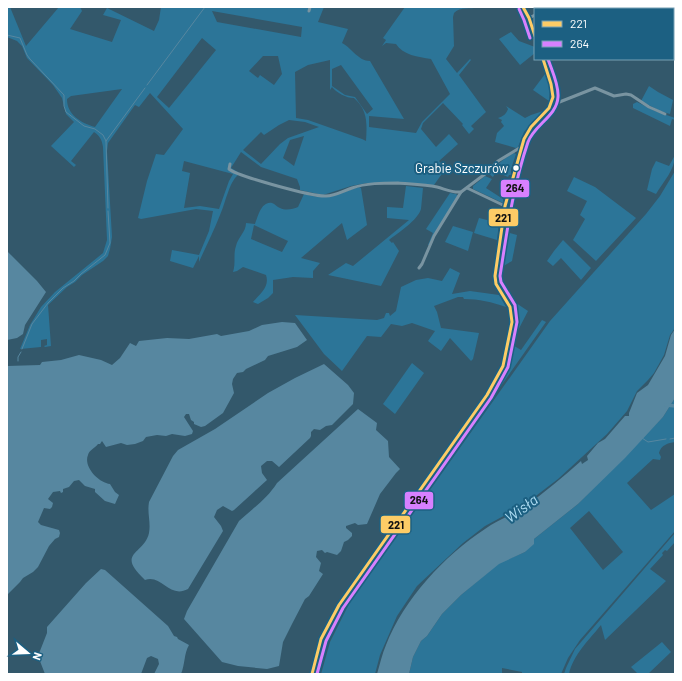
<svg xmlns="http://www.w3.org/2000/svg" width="682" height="681" font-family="Barlow,sans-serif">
	<rect width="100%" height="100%" fill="#33586b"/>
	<g fill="#2c7598" fill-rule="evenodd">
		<path d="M7,7H10L26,46L59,7H80L82,11L70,29L112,42L121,20L103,15L107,8L154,31L159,20L161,7H324L318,22L348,29L342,43C352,48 358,61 370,61L404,119L369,116V127L416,133L422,122L450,94L431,59C418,57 403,55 396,44L386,43L382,46L386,40L383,38L405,7H479C470,10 461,6 454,13L453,17L454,46L446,59L457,73L470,59L471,60L459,75L486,112L471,126L474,129L469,134L462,125L463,124L443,103L423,123L421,129L436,147L449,134L458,144L439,161L446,168L434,185L367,183L351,186L323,195L300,190V187L297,179L261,167L241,152L231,168L238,172V175C229,182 225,205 220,215C214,231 206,246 199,262V256L193,268L170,261L172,250L199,255L209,231L213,211L196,209L141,219L138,218L147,181L156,154L164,155L183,129L150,93L139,107L135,105L108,143L107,151L112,237L110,249L108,256L103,261L82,275L75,282L67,287L48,305L51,346L45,347L44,346L47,345V339L41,340V347L20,349L30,325L41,307L55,292L103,253L107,240L103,147C102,140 100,136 94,132L71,161L76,165L74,167L51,146L74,122L66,114L62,98L53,85L27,58L22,46L17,41L7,37ZM212,11L302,27L301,37L217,22ZM202,38L216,50L169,108L157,97ZM263,56H278L282,74L274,85L260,75L258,78L249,71ZM330,60V90L332,87C337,93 346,98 354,98C368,110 367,124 366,141L362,139L308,120L296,118L295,72L308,65ZM341,65L373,109L367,114L355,97L345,95L332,86V69ZM122,89L95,127C81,123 67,115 67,99L71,96ZM289,120L305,122L319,127L288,138L280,144L261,164L243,150L261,132L264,135L279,125ZM304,136L294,166L283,158L290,140ZM184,161L233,174L229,181L219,209L200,206L184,208L190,173L182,171Z"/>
		<path d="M511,32L519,41L535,47V53L520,65L499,39Z"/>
		<path d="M545,74L550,89L549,101L533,90Z"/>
		<path d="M649,86L658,92L673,100L670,114L660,111L641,101Z"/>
		<path d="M637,102L655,111L675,118V120L672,119L670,126L633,108V104Z"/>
		<path d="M506,106L525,118L531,115L543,111L524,132L518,147L516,148L495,142L497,133L504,126L501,122L502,120L498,118C504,116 506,114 508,109Z"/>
		<path d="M514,153L516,154L511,169V175H509L508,177L496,172L493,177L489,174V173C497,165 504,158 514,153Z"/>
		<path d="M675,155C675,170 663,182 656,194L647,190L652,169L656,161L669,166Z"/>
		<path d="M675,171V328L670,335L664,355L654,373L648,380L637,391L627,411L607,434L558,479L524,505L485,526L463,543L417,586L397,616L380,655L375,674H321L330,642L349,604L550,321L646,214L660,196Z"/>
		<path d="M485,176L492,179L486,188L503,199V203L473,189V186Z"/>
		<path d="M574,177L595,187L636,218L596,261L573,240L585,219L580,215L587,201L567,191Z"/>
		<path d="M406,186L423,188L421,209C418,220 398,233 389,240L392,243L393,242L399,251L381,286L328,275L346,263L353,266L409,220L387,218V207L403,208Z"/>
		<path d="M359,187L361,188L367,225L347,240L342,223L301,258L320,263L313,271V278L293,277L273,280V293L268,298L258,304L253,302C260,294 270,287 266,275L243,267L237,271L233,272C236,263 233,254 236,246C238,237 246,232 246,223L255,224C258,217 261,201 272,203C275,204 277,207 280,208C286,211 293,209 298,207L304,194C330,201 336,194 359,187ZM254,225L288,241L282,252L251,239Z"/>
		<path d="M450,193L456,194L458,196L429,245H428L433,233L426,229Z"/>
		<path d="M479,218L499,223L497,240L474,233Z"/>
		<path d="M453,226L473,232L468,251L445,242Z"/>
		<path d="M503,231L517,235L512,261L498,269Z"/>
		<path d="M563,240L591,268L581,280L561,258L553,266L547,261L554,251Z"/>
		<path d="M450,268L460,273L452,294L470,291L499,295L506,307C492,302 479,299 464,299L463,297H458L434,306L437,312L441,328L479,333L473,359L471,361L450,338L441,351L428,341L435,331L412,323L402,326L391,324L381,337L367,336L342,371L324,354L295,315L377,320L384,318L386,313H389L390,316L396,311L401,287L416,280L428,278L442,281Z"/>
		<path d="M512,302L516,303L528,311L511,344L521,350L542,320L546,322L349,601L328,642L319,674H315L326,633L337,611L353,586L497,384C506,367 521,320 512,302Z"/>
		<path d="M412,363L424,373L395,414L383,404Z"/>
		<path d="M675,398V442C668,443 661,445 659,453L661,457L660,460L653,459L627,483L651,510L675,494V531L580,640L568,658L561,674H522V672L502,668V674H409L413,657L421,641L427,636L442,614L461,595L499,563L525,552L534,539L578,504L663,417ZM589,511L623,552L603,570L570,528Z"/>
		<path d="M675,533V542L667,551L665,550L662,553L663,555L650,569L666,581L605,640L601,625C589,640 573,655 569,674H564L566,668L575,649Z"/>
		<path d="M662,642L671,652L648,674H638L631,667Z"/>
	</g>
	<g fill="#5787a0">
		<path d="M7,251L37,281L46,292L25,325L23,334L17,338L7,340Z"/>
		<path d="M282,322L295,323L307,340L297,347L268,356L265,360L246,369L243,372L237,373L233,379L232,384L234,393L223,413L205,426L201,427L194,424V422L191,420L189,414H186L184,417L193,431L192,434L185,436L172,434L166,436L157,435L146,437L143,441L135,444L127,445L121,443L106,447L102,441L100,444H98C95,448 89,450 88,455C83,467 99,483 110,484L115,492L119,495L115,504L105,501L95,492V489L85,486L79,480L74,481L69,487L63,489V492L61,493L60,491L53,492L48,499L53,503L52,507L50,509L44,508L38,522L41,525L59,530L60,533L59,537L55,539L49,546L38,567L33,572L23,578L20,582L7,595V366L40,365L42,362L61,360L79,355L101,360L112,365L120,358L130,343L136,346L139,341L167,338L189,339L217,334L221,336L249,331L262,325Z"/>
		<path d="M675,329V398L663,417L625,458L578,504L534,539V544L525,552L499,564L461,595L442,614L427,636L421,641L413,657L409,674H377C380,664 382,654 386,645C404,599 444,556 485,529C497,520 512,515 524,507C544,493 563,477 581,461L582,464L588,460L587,456L598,443L605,439L625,416H629V413L637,393L648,385L665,356L671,335Z"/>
		<path d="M324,364L348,385L354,393L353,404L332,425L326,426L320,430L314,429L311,432V436L310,438L279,467L272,461H267L261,466L262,473L267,480L234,510L232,511L223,506L217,510L214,517L221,526L223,531L188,589C169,599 162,574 145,580C115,552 144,555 149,533C151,522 147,513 149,502L173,456L178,450L215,429L268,393L295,378Z"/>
		<path d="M358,409L377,423L376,430L388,441L389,457L400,469L396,473L380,494L367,524L358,525L355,523L346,526V528L352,533V536L348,540L344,542L341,551L337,555L327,552L325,553L322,550L317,551L316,557L321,563L319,571L323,574L309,596L305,599L292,624L283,642L279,666L267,669L238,666L222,662L184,619L187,611L239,521C252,509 267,499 277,483Z"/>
		<path d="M101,569L105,570L168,626L174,636L177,637L178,639L189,645C184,653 185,665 181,674H154L159,664L158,659L151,656L147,658L141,674H45L38,656L47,633V627L86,583Z"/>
	</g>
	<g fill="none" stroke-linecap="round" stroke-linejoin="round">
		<g stroke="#5787a0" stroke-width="1">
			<path d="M7,35L20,38L27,55L30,59L64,95V106L66,112L84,126L95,129L103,135L106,141L108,208"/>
			<path d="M147,85L205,7"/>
			<path d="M106,141L145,88"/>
			<path d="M22,349L32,324L48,303L63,288L74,281L81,274L105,255L110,243L108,211"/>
			<path d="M18,361V357L21,352"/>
			<path d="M642,438L648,442L666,439"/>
			<path d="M670,439L675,438"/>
		</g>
		<path stroke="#5787a0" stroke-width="3.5" d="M666,405L675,406"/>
		<g stroke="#7994a1" stroke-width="3">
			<path d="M671,7L675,9"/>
			<path d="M309,11L310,7"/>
			<path d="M529,18L535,15"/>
			<path d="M552,103H557L595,88L614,96L626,94L631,95L649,107L665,114"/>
			<path d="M230,164L229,169C237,176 313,197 326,196C335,196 343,191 352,188C366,183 383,183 398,183C410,184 425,184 437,187C445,189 452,193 461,192L485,174L498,161L521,147"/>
			<path d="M467,188L505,206"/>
			<path d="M419,268L422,264L434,236L461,192"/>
		</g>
		<g stroke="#7994a1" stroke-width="3.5">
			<path d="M523,7L529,18L535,36"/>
			<path d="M312,674L321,639L339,605L487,395L495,382L503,366L512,322L510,307L496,284L495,276L505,206L524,139L531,127L549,108L553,97L551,84L543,59"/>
		</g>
		<g stroke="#1c6082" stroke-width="6">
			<g id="bus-1">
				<path d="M523,7L529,18L535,36"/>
				<path d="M312,674L321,639L339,605L487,395L503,366L512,322L510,307L496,284L495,276L505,206L524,139L531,127L549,108L553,97L551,84L543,59"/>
			</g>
		</g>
		<g stroke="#1c6082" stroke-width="6">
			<g id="bus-2">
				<path d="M519,9L524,20L530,38"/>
				<path d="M317,674L326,641L343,608L491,398L508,367L517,322L515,305L501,282L500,276C507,231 513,186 528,142C534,125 557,116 558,97C559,85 552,71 548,59"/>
			</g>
		</g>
		<use href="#bus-1" stroke="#fdcc66" stroke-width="3"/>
		<use href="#bus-2" stroke="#d880ff" stroke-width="3"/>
	</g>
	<circle fill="#fff" stroke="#1c6082" stroke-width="1.5" cx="516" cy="168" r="3.5"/>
	<g text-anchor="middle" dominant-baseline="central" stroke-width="4" stroke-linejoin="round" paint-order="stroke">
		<g font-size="13" fill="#fff" stroke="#1c6082" text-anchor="end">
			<text x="508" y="168">Grabie Szczurów</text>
		</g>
		<g font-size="15" font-style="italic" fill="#addcf2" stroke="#1c6082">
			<text transform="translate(521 508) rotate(-36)">Wisła</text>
		</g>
	</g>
	<g stroke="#1c6082" stroke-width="1.5">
		<rect x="500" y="179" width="30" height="19" rx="4" fill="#d880ff"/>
		<rect x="488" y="208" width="31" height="19" rx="4" fill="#fdcc66"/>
		<rect x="404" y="491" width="30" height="19" rx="4" fill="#d880ff"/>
		<rect x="380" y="515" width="31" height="19" rx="4" fill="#fdcc66"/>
	</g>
	<g font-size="11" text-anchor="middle" font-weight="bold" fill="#111">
		<text x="515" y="192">264</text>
		<text x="503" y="222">221</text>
		<text x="419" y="504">264</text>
		<text x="396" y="529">221</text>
	</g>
	<rect width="682" height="681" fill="none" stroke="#ffffff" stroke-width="16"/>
	<rect x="534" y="8" width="140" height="52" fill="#1c6082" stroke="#77a0b4"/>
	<rect x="542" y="21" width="20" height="6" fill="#fdcc66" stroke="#77a0b4"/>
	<text x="570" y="28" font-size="12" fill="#ffffff">221</text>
	<rect x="542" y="41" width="20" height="6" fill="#d880ff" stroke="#77a0b4"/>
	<text x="570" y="48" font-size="12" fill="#ffffff">264</text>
	<g transform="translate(28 653) rotate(109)" stroke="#1c6082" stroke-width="3" paint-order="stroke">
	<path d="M0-3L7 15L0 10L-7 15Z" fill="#ffffff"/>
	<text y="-6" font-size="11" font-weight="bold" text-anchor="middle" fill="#ffffff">N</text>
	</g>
</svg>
